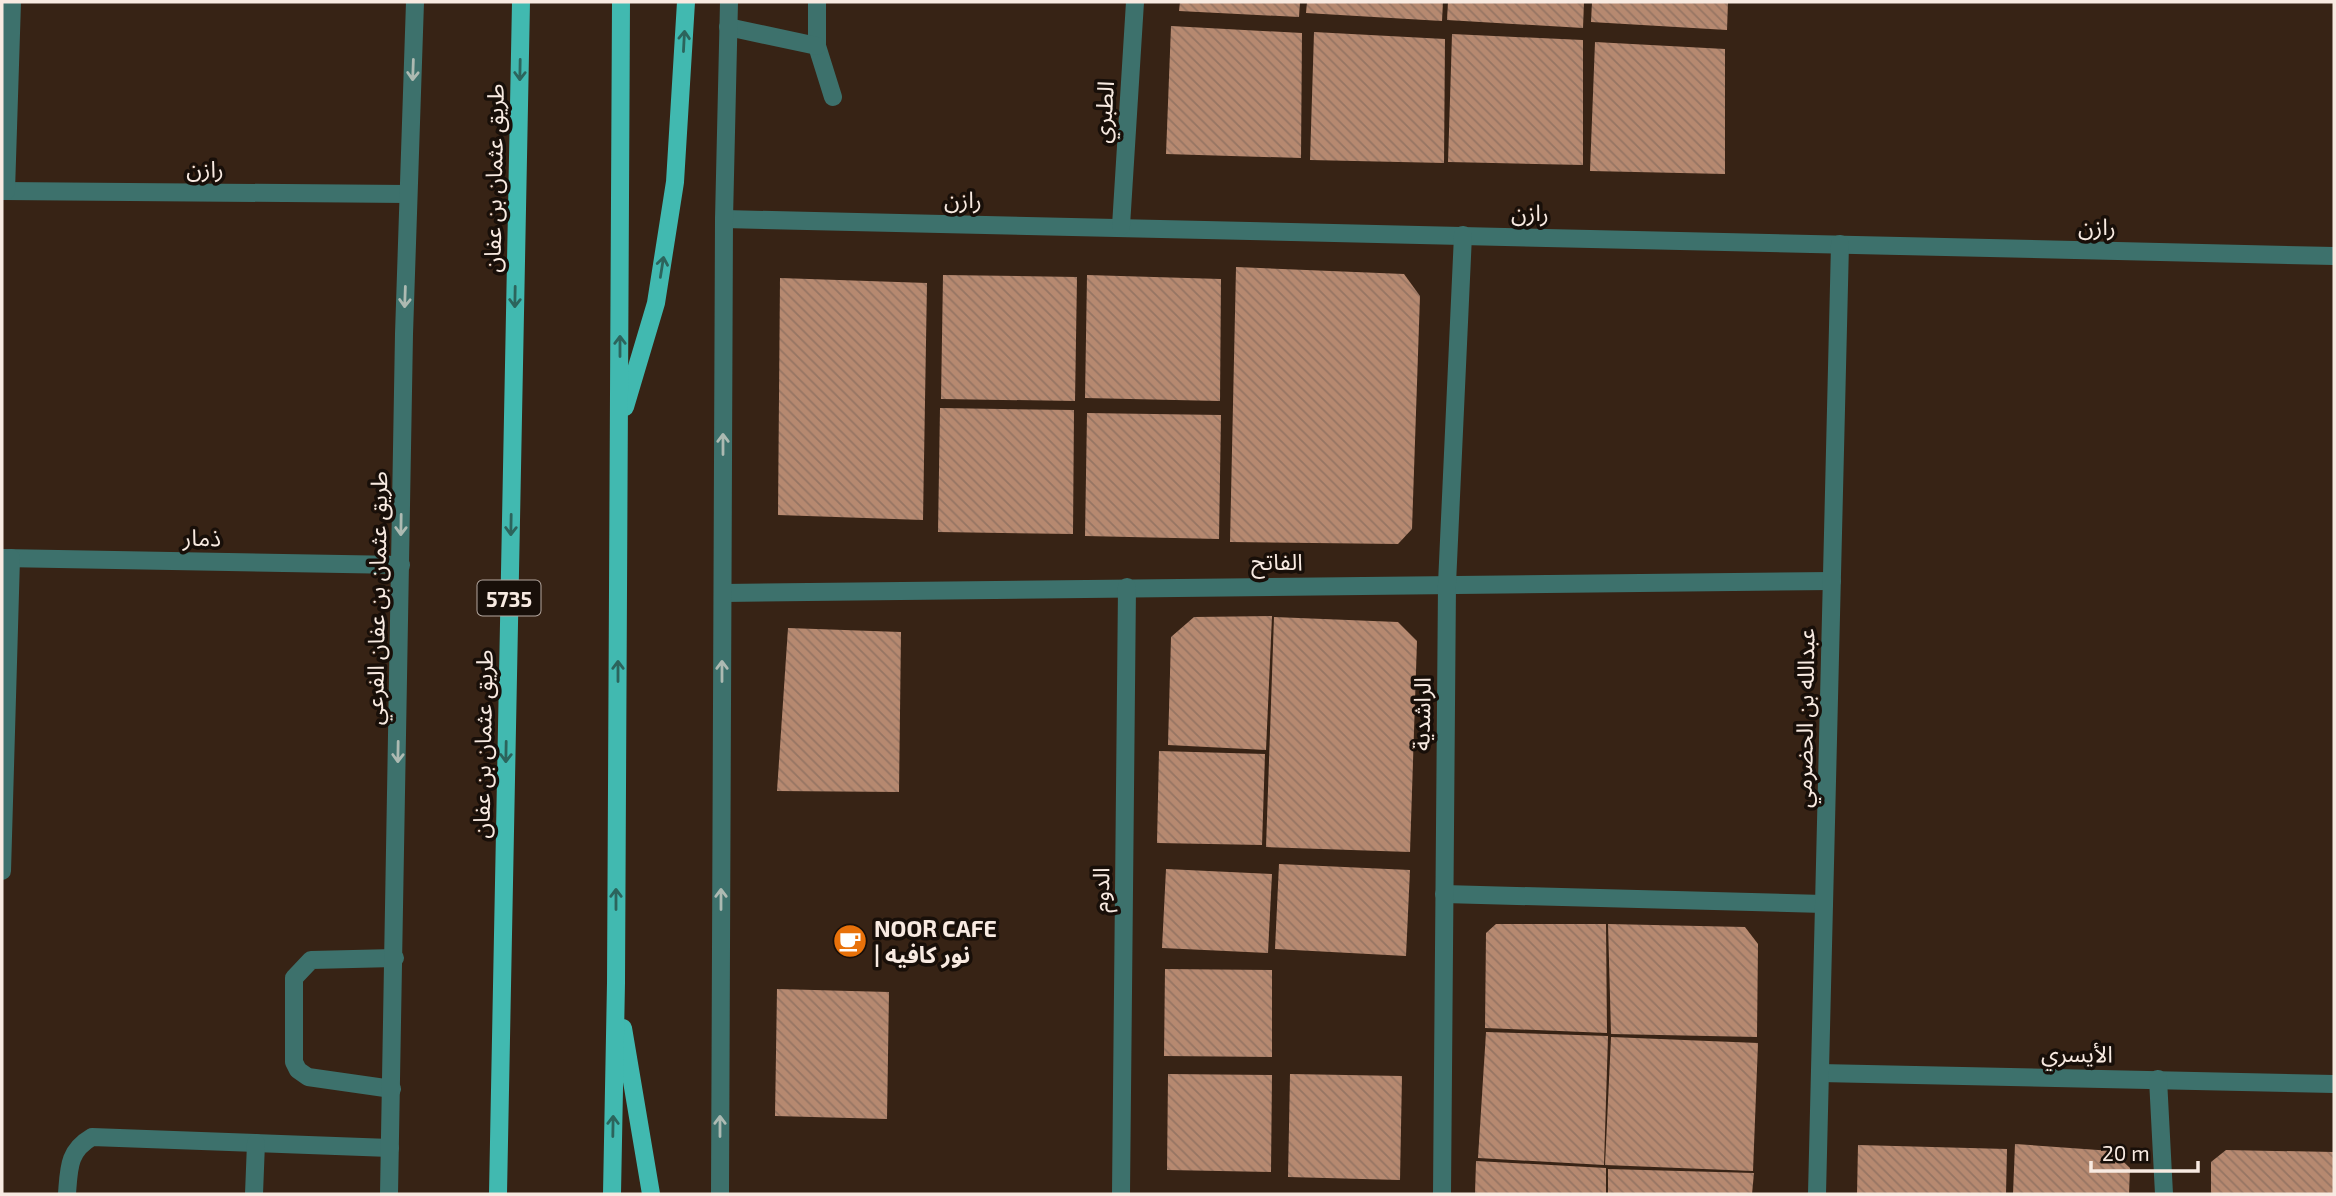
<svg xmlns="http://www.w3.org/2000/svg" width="2336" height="1196" font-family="'Exo 2','Noto Sans Arabic',sans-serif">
	<defs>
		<pattern id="building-back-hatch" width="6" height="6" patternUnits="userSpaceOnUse" patternTransform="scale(1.75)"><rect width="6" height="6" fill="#b68970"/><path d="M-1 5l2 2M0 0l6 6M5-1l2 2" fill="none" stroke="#967563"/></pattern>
	</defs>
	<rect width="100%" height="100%" fill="#372315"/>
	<g fill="url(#building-back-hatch)">
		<path d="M1180,2H1300L1299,17L1179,11Z"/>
		<path d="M1307,2H1443L1442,21L1306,13Z"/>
		<path d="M1448,2H1584L1583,28L1447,20Z"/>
		<path d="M1592,2H1728L1727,30L1591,22Z"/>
		<path d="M1171,26L1302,33L1301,158L1166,154Z"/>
		<path d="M1314,32L1445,39L1444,163L1310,160Z"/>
		<path d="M1452,34L1583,40V165L1448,162Z"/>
		<path d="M1595,42L1725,49V174L1590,171Z"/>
		<path d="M1236,267L1404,274L1420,296L1412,529L1398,544L1230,542Z"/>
		<path d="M943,275L1077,277L1075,401L941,399Z"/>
		<path d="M1087,275L1221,279L1220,401L1085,398Z"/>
		<path d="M780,278L927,283L923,520L778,515Z"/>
		<path d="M940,408L1074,410L1073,534L938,532Z"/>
		<path d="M1087,413L1221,415L1219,539L1085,536Z"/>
		<path d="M1272,616L1266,750L1168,745L1171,637L1194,617Z"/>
		<path d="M1274,617L1398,622L1417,641L1410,852L1266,847Z"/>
		<path d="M788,628L901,632L899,792L777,791Z"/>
		<path d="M1159,751L1265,754L1262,845L1157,843Z"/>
		<path d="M1279,864L1410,870L1406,956L1275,949Z"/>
		<path d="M1166,869L1272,874L1268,953L1162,948Z"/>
		<path d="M1496,924H1606L1607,1033L1485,1028L1486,933Z"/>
		<path d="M1608,924L1745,927L1758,944L1757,1037L1611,1034Z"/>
		<path d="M1165,969L1272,970V1057L1164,1056Z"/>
		<path d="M777,989L889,992L887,1119L775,1116Z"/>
		<path d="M1486,1032L1608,1036L1604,1165L1478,1158Z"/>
		<path d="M1611,1037L1758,1043L1753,1171L1605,1165Z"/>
		<path d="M1168,1074L1272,1075L1271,1172L1167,1170Z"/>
		<path d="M1290,1074L1402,1076L1400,1180L1288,1177Z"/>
		<path d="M2015,1144L2112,1151L2130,1168L2129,1194H2013Z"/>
		<path d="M1858,1145L2007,1149L2006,1194H1857Z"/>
		<path d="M2226,1150L2334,1152V1194H2211V1162Z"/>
		<path d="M1476,1161L1606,1168V1194H1475Z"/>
		<path d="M1608,1169L1754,1173L1752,1194H1608Z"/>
	</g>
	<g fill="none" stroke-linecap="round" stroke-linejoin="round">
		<g stroke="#3d716c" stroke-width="18">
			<path d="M817,2V46L833,97"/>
			<path d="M728,27L817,46"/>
			<path d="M2,191L408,194"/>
			<path d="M6,191L12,2"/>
			<path d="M724,219L2334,256"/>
			<path d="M1121,226L1135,2"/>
			<path d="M2,558L401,565"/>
			<path d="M723,593L1832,581"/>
			<path d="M2,871L11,558"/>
			<path d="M1444,894L1824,904"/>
			<path d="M1820,1073L2334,1084"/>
			<path d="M2158,1079L2164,1194"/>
			<path d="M392,1089L308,1077L298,1070L294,1062V978L311,960L395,958"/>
			<path d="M67,1194C69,1168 68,1151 92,1137L390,1148"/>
			<path d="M254,1194L256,1143"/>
			<path d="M389,1194L404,334L415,2"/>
			<path d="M720,1194L724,219L729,2"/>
			<path d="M1121,1194L1127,587"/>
			<path d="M1442,1194L1447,584L1463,235"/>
			<path d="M1817,1194L1840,244"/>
		</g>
		<g stroke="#41b9b0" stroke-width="18">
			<path d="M625,407L656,303L675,182L686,2"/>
			<path d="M623,1028L651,1194"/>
			<path d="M498,1194L521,2"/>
			<path d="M612,1194L616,983L621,2"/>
		</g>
	</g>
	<defs><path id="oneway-shaft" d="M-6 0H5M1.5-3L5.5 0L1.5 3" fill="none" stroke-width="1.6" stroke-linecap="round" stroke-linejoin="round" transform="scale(1.75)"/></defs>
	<g stroke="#2c645c">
		<use href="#oneway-shaft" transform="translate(684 41) rotate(-87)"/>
		<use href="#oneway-shaft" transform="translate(520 70) rotate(91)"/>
		<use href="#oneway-shaft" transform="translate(662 267) rotate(-81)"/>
		<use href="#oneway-shaft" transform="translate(515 297) rotate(91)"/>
		<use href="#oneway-shaft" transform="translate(620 346) rotate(-90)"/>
		<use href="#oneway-shaft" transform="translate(511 525) rotate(91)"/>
		<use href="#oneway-shaft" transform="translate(618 671) rotate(-90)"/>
		<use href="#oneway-shaft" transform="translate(506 752) rotate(91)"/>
		<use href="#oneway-shaft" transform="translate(616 899) rotate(-90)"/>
		<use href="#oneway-shaft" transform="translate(613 1126) rotate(-89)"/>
	</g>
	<g stroke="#adbab2">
		<use href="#oneway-shaft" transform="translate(413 70) rotate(92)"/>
		<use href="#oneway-shaft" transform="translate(405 297) rotate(92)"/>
		<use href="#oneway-shaft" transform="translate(723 444) rotate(-90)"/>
		<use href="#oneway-shaft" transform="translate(401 525) rotate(91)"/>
		<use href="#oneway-shaft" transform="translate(722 671) rotate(-90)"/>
		<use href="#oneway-shaft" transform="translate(398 752) rotate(91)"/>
		<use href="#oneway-shaft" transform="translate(721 899) rotate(-90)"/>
		<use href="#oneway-shaft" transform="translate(720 1126) rotate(-90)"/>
	</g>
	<defs>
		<g id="cafe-disc" transform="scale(1.75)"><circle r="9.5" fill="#e8710a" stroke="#180f09"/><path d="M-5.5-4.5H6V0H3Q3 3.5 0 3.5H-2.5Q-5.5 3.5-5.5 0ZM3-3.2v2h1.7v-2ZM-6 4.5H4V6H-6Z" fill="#fff"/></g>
	</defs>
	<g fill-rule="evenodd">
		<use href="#cafe-disc" x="850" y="941"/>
	</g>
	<g text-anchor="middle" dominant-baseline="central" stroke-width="7" stroke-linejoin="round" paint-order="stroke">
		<rect fill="#180f09" stroke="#b5a8a0" stroke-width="2" x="477.5" y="580.5" width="63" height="35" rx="5"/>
		<g font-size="21" font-weight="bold" fill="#f8eae1">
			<text x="509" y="598">5735</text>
		</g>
		<g font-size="23" fill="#f8eae1" stroke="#180f09">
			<text transform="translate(1103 112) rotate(-86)">الطبري</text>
			<text x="205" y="168">رازن</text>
			<text transform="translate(493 178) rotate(-89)">طريق عثمان بن عفان</text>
			<text transform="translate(963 199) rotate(1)">رازن</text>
			<text transform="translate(1530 212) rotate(1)">رازن</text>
			<text transform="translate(2097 226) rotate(1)">رازن</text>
			<text transform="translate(202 537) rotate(1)">ذمار</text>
			<text x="1277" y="561">الفاتح</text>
			<text transform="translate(376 598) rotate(-89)">طريق عثمان بن عفان الفرعي</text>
			<text transform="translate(1421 714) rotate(-89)">الراشدية</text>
			<text transform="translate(1804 718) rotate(-89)">عبدالله بن الحضرمي</text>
			<text transform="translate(482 744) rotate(-89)">طريق عثمان بن عفان</text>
			<text transform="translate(1100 890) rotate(-89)">الدوم</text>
			<text transform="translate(2077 1053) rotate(1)">الأيسري</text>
		</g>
		<g font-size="23" font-weight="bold" fill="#f8eae1" stroke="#180f09" text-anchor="start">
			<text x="874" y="928">NOOR CAFE<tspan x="874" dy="26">| نور كافيه</tspan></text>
		</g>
	</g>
	<rect width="2336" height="1196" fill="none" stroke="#f8eae1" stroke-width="7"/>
	<path d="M2091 1161v10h107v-10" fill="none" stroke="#f8eae1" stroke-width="3.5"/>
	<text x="2102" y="1161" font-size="21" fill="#f8eae1" stroke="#180f09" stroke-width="5" paint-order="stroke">20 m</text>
</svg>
